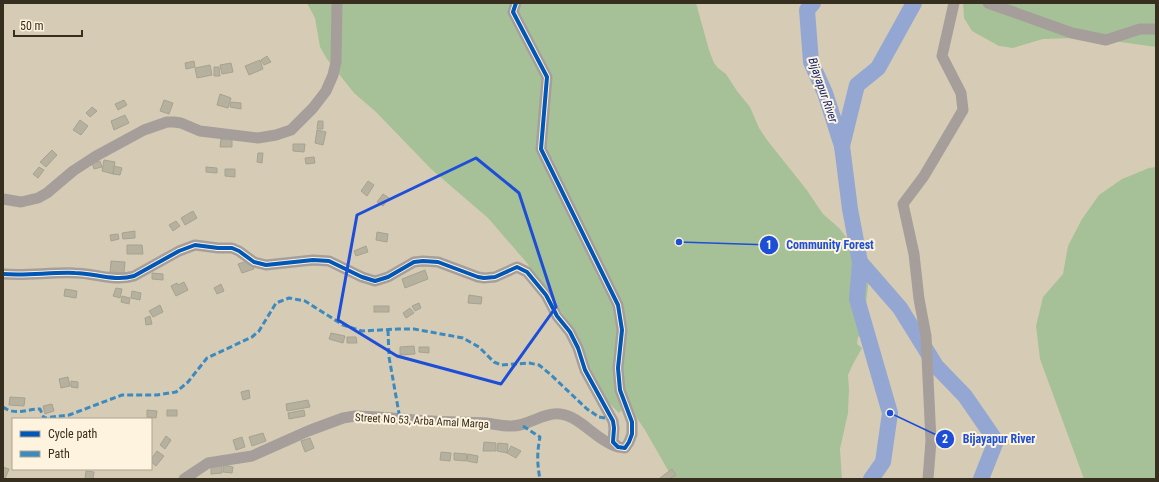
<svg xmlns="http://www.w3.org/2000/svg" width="1159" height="482" font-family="'Roboto Condensed',sans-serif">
	<rect width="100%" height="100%" fill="#d6ccb5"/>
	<g fill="#a6c198">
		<path d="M306,3H696L709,50L714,63L718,68L726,74L737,91L750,107L759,128L767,140L806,189L823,214L839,228L862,257L869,277L866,304L870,328L865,334L858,337L857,344L862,348L853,364L848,375L849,389L848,413L840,449L842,479H673L645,430L627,404L619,413L608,402L583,354L579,337L527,263L488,218L431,169L376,112L354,93L327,59L320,47L315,18L308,5Z"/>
		<path d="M963,3H1156V47L1106,40L1075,38L1043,39L1013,48L999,46L972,31L964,18Z"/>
		<path d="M1156,167V479H1084L1040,359L1036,326L1043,297L1063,274L1068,246L1082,219L1099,195L1122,179L1149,168Z"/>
	</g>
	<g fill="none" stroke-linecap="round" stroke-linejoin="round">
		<g stroke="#94a7d3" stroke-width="16">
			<path d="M813,3L807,10L811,62L825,93L842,146L850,209L860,262L857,299L890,413L883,462L871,479"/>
			<path d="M842,146L857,85L878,68L914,3"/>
			<path d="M860,262L900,308L936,366L965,396L996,441L981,479"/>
		</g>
	</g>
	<g fill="#b6b19e" stroke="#a7a28f">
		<path d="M267,56L271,62L264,65L261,60Z"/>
		<path d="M260,60L263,69L249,75L245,66Z"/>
		<path d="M194,61L195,67L186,69L185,63Z"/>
		<path d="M231,63L233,72L222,74L220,65Z"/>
		<path d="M210,65L212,75L197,78L195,68Z"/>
		<path d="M214,67H219L220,76H214Z"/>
		<path d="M220,94L231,98L228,108L217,105Z"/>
		<path d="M124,100L127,105L118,110L115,104Z"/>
		<path d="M164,100L173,103L169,114L160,111Z"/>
		<path d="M231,102L241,103V109L230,107Z"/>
		<path d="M92,107L97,111L90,117L86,113Z"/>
		<path d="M125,115L129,123L114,130L111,121Z"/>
		<path d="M80,120L88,126L81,135L73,130Z"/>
		<path d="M318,121H323V129H317Z"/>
		<path d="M317,130L326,132L323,145L315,143Z"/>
		<path d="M221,139H232V147H220Z"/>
		<path d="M293,144H305L304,152L293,151Z"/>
		<path d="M52,150L57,155L46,167L40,162Z"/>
		<path d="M258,153H263L262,163L257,162Z"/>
		<path d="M314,157L315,163L306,164L305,158Z"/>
		<path d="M104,160L115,162L113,174L102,171Z"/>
		<path d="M100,161L102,167L94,169L92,163Z"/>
		<path d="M114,166L122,168L120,175L113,174Z"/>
		<path d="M39,167L44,170L38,178L33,174Z"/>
		<path d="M206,167L217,168V173L206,172Z"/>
		<path d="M225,169H235V177L225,176Z"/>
		<path d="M368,181L374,185L367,196L361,191Z"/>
		<path d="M383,194L389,198L383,206L377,202Z"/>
		<path d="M193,211L197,218L185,225L181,218Z"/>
		<path d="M176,221L180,226L173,231L169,225Z"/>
		<path d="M135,231V238L123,239L122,233Z"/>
		<path d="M377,232L388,234L387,242L376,240Z"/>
		<path d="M118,234L119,239L111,241L110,235Z"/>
		<path d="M127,245H142L143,254H127Z"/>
		<path d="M366,246L368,252L356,256L354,251Z"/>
		<path d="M251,260L254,269L242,273L238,264Z"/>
		<path d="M111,261L125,262L124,273L110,272Z"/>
		<path d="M425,270L428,279L405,288L402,279Z"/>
		<path d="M152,273L163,274V280L152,279Z"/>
		<path d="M184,282L188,290L176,296L171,286L177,283L178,285Z"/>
		<path d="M221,284L224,291L217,294L214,288Z"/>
		<path d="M116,288L122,289L120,298L113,296Z"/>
		<path d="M65,289L77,291L76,298L64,296Z"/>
		<path d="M132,291L141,293L140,300L131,298Z"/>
		<path d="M469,295L482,297L481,304L468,303Z"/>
		<path d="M122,296L130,298L129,304L121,302Z"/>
		<path d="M419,303L421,308L415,311L412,306Z"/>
		<path d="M160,305L163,312L153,317L149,311Z"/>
		<rect x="374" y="306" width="15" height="6"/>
		<path d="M410,308L414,313L406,318L403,313Z"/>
		<path d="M150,316L152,324L146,325L145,318Z"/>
		<path d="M331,333L345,336L343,343L329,339Z"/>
		<path d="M347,337H356L357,343H347Z"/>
		<path d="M414,346L415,354L400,355V347Z"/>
		<path d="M419,347H429V353L419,352Z"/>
		<path d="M68,377L70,386L61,388L59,379Z"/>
		<path d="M71,381L78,382V388L71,387Z"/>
		<path d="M249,390L250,398L243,400L241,392Z"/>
		<path d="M10,397L25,398L24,406L9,405Z"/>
		<path d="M308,400L310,407L287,411L286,404Z"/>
		<path d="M52,404L54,411L45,414L43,406Z"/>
		<path d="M147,410L157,411L156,418L147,417Z"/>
		<rect x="167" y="410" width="10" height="6"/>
		<path d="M304,410L305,416L289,419L288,413Z"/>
		<path d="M263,433L266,441L252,446L249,437Z"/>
		<path d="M166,436L171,440L165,449L160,445Z"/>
		<path d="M242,437L245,447L236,450L233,440Z"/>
		<path d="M310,438L314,448L305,452L301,441Z"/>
		<path d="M484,442L496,443V451H483Z"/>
		<path d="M498,443L508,444L507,453L497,451Z"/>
		<path d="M511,446L521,451L516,458L507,453Z"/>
		<path d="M157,451L164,456L156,466L151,462V459Z"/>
		<path d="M441,452L451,453L450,461L440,460Z"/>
		<path d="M454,453L467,454L466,461L454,460Z"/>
		<path d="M468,454L478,456L477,463L467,461Z"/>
		<path d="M224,465L233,467L232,473L223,472Z"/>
		<path d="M222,466V473L211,474V467Z"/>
		<path d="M3,467L9,469L5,479H3Z"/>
		<path d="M672,469L676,475L669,479H661L660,478Z"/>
		<path d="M86,471L94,472L93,479H85Z"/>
	</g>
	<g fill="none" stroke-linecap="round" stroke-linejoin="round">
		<g stroke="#a69e9a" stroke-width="11">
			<path d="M988,3L1072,33L1106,40L1140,29H1156"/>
			<path d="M3,199L21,202L38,198L47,193L73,171L96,156L144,130L167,122H174L181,123L200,131L258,138L276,135L291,130L313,108L326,91L333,75L336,62L337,3"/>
			<path d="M3,274C27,276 51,272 75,273C95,273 114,282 134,276L179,251L195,245L218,248H232L239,251L254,262L266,265L313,260L329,261L362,277L375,281L388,277L414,262L423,261L438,262L478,277L484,278L495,277L517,267L527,272L546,295L557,316L570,332L578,348L585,370L613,421L614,428L613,442L618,447L625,448L629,442L632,434V422L620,390L618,368L622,330L618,305L541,149L547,77L513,12L516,3"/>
			<path d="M184,479L208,463L252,456L308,431L343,418L355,416C380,416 406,420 431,421C449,422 468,422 486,423C494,424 502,426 510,426C528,427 542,412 560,414C580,416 595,439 615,446"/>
			<path d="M928,479L931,441L926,336L919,299L914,254L903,204L924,176L963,110L961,93L942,56L954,3"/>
		</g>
		<g stroke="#3d8abf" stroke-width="3" stroke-dasharray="6 3" stroke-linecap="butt">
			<path d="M388,330L389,357L400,419"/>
			<path d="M3,407C15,416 27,409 40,409L44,418L69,415L122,395H157L176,392L188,382L207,358L252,337L259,331L276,303L289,298L305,301L343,325L362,331L398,329H414L463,338L479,347L494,362L501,365L529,363L539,365L550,374L587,409L599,417L612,419"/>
			<path d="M523,426L540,437C537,452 537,464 540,479"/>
		</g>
		<g stroke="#fdf3de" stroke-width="6">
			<path id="cycleway" d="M3,274C27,276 51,272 75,273C95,273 114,282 134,276L179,251L195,245L218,248H232L239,251L254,262L266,265L313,260L329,261L362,277L375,281L388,277L414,262L423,261L438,262L478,277L484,278L495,277L517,267L527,272L546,295L557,316L570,332L578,348L585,370L613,421L614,428L613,442L618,447L625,448L629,442L632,434V422L620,390L618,368L622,330L618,305L541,149L547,77L513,12L516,3"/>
		</g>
		<use href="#cycleway" stroke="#0057b8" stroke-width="4"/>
	</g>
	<path fill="none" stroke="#1d4ed8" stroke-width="3" stroke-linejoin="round" d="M476,158L519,193L556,307L501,384L397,356L338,320L357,215Z"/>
	<g text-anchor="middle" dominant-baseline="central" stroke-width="4" stroke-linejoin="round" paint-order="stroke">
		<g font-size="11" fill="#362e1e" stroke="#fdf3de">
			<text transform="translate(422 421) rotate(3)">Street No 53, Arba Amal Marga</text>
		</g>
		<g font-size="12" font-style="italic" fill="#081c70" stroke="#fdf3de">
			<text transform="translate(823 90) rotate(71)">Bijayapur River</text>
		</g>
	</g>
	<path fill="none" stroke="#1d4ed8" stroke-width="1.5" d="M679 242L769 245M890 413L945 439"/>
	<g fill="#1d4ed8" stroke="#fdf3de" stroke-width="1.5">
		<circle cx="679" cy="242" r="4"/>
		<circle cx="890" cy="413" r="4"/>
		<circle cx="769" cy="245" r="10"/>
		<circle cx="945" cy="439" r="10"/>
	</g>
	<g font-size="12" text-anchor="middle" font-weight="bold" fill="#fff">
		<text x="769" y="249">1</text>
		<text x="945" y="443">2</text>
	</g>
	<g font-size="12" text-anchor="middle" font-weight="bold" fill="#1d4ed8" stroke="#fdf3de" stroke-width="4" stroke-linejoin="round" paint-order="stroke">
		<text x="830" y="249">Community Forest</text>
		<text x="999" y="443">Bijayapur River</text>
	</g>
	<rect width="1159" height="482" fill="none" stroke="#362e1e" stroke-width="8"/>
	<rect x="12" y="418" width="140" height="52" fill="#fdf3de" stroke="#ada491"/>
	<rect x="20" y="431" width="20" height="6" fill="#0057b8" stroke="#ada491"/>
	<text x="48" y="438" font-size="12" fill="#362e1e">Cycle path</text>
	<rect x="20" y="451" width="20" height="6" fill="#3d8abf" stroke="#ada491"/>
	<text x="48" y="458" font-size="12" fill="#362e1e">Path</text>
	<path d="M14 30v6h68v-6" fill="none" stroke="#362e1e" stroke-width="2"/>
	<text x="20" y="30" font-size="12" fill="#362e1e" stroke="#fdf3de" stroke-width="3" paint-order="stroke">50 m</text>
</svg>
